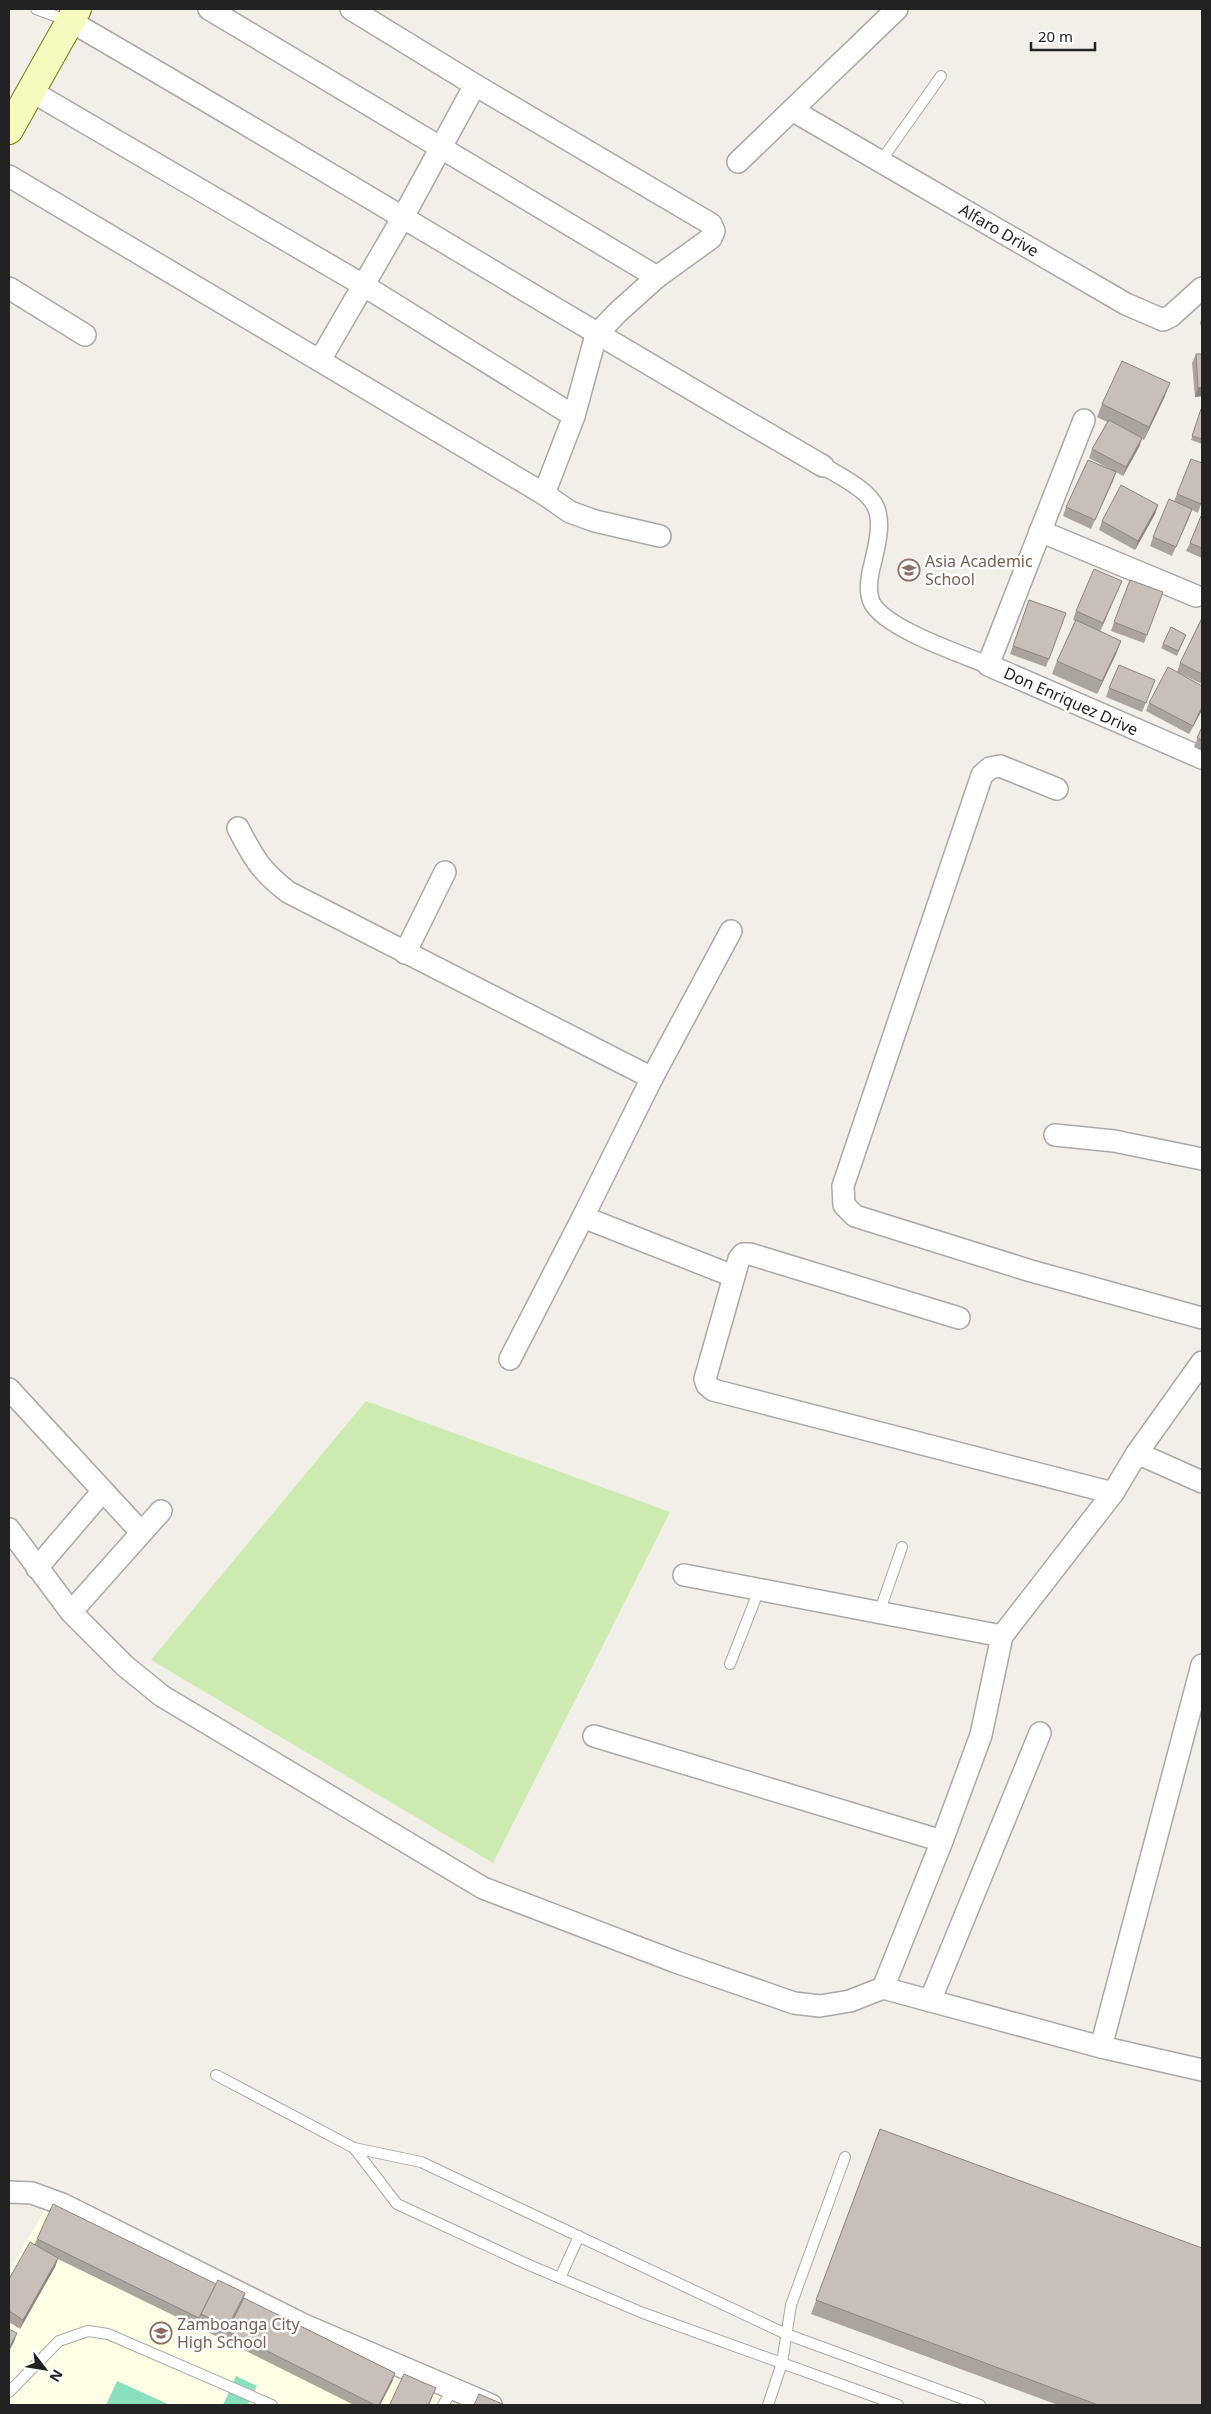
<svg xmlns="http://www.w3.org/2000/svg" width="1211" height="2414" font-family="'Noto Sans',sans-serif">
	<rect width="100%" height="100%" fill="#f2efe9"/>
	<path fill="#ffffe5" d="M47,2206L464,2405H9V2272Z"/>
	<path fill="#cdebb0" d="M366,1401L670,1512L493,1863L151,1660Z"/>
	<g fill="#88e0be">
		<path d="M236,2376L257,2386L248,2405H223Z"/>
		<path d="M117,2381L170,2405H106Z"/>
	</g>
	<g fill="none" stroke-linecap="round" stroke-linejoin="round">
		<g stroke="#a9a9a9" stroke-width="12">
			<g id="service">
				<path d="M36,9L69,21"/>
				<path d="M881,161L941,76"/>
				<path d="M879,1613L902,1547"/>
				<path d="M730,1664L759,1590"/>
				<path d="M216,2075L354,2148L421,2162L786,2334L980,2405"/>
				<path d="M354,2148L397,2204L529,2265L643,2313L898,2405"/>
				<path d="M560,2278L579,2236"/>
				<path d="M9,2392L59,2341L88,2331L108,2334L272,2405"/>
				<path d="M443,2405L453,2389"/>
				<path d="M768,2405L782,2363L791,2305L845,2157"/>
			</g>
		</g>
		<g stroke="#a9a9a9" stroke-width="19">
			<path id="pedestrian" d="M823,466C881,499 888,504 871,570C869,581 867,592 872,603C886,629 961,654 988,665"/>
		</g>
		<g stroke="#a9a9a9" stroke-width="24">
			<g id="minor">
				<path d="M209,9L657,277"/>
				<path d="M351,9L475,85L711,224L714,231L711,238L657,277L617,313L596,335L574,416L544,494"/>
				<path d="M70,21C322,167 571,320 823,466"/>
				<path d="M31,91L363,285L574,416"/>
				<path d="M792,110L1126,304L1163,320L1171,316L1202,288"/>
				<path d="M738,162L897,9"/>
				<path d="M9,176L544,494L570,512L595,521L660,536"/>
				<path d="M9,288L85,335"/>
				<path d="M320,360L403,217L475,85"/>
				<path d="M1084,420L988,665L1202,758"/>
				<path d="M1040,531L1196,596"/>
				<path d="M1057,789L1000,766L990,768L982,775L843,1186L844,1205L855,1216L1031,1271L1202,1318"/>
				<path d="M238,828C254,859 261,871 288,892L652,1078"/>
				<path d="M731,931L652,1078L583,1217L733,1276"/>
				<path d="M405,953L445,872"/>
				<path d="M1055,1135L1114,1141L1202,1159"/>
				<path d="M959,1318L750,1254H743L739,1259L705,1379L707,1385L713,1390L1113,1493"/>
				<path d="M510,1359L583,1217"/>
				<path d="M9,1389L141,1532"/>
				<path d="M1137,1453L1202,1482"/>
				<path d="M9,1529L71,1612L125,1666L162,1696L483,1888L676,1962L794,2003L820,2006L850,2001L883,1988L1101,2047L1202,2070"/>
				<path d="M37,1568L102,1492"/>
				<path d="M684,1575L1002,1636L981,1735L942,1841L883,1988"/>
				<path d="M71,1612L161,1511"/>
				<path d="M1002,1636L1113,1493L1137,1453L1202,1362"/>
				<path d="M594,1736L942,1841"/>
				<path d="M930,2001L1040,1733"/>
				<path d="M1101,2047L1202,1665"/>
				<path d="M9,2192L32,2193L62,2204L304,2325L491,2405"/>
			</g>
		</g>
		<g stroke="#707d05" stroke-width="30">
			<path id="secondary" d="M9,130L77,9"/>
		</g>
		<use href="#service" stroke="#fff" stroke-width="10"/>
		<use href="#pedestrian" stroke="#fff" stroke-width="16"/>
		<use href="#minor" stroke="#fff" stroke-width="21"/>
		<use href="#secondary" stroke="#f7fabf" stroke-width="28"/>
	</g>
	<g fill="#aba49e">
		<path d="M1202,317V329L1200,323Z"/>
		<path d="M1196,354L1202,396L1195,397L1192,363Z"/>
		<path d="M1165,396L1144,440L1142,439L1139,447L1123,476L1116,472L1091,529L1063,516L1066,507L1115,472L1089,458L1092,449L1107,422L1097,417L1102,404Z"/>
		<path d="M1201,409L1202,410V444L1191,440Z"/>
		<path d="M1177,494L1202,501L1198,513L1192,510L1172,556L1150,546L1153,537L1174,501Z"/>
		<path d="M1158,505L1155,514L1135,550L1099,530L1102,521Z"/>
		<path d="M1202,517V558L1186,551L1190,543Z"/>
		<path d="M1122,581L1100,631L1121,641L1116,654L1097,694L1052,674L1057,661L1075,621L1073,620L1076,611Z"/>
		<path d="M1163,592L1144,643L1111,631L1114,622Z"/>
		<path d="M1029,600L1066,613L1046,667L1010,654Z"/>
		<path d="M1202,618V684L1177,672L1180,663Z"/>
		<path d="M1186,635L1177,656L1161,648L1163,644Z"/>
		<path d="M1155,680L1142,712L1106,697L1109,688Z"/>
		<path d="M1202,686V710L1189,734L1146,711L1149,703Z"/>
		<path d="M1202,727V751L1194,747Z"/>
		<path d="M880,2129L1202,2405H1058L811,2314Z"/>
		<path d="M37,2239L216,2284L245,2293L244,2298L395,2373L392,2382L380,2405H354L224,2340L58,2259L55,2267L20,2329L9,2322V2279L34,2245Z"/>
	</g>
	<g fill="#8b8681">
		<path d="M1170,383L1165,396L1144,440L1149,427Z"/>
		<path d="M1202,387V396L1195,397L1198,388Z"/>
		<path d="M1142,438L1139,447L1123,476L1126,467Z"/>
		<path d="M1116,472L1113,481L1091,529L1095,520Z"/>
		<path d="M1158,505L1155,514L1135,550L1138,541Z"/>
		<path d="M1192,509L1189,518L1172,556L1176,547Z"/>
		<path d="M1122,581L1118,590L1100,632L1103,623Z"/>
		<path d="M1121,641L1116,654L1097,694L1102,681Z"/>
		<path d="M1202,707V710L1189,734L1193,726Z"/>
		<path d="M58,2258L55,2267L20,2329L23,2320Z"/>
		<path d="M17,2333L14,2342L9,2351V2348Z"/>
		<path d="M395,2373L392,2382L380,2405H379Z"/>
		<path d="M436,2388L429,2405H428Z"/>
	</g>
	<g fill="#c7bfb8" stroke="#8b8681">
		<path d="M1196,354H1202V387L1198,388Z"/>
		<path d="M1122,361L1170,383L1149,427L1102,404Z"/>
		<path d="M1201,409L1202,410V439L1192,436Z"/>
		<path d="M1109,420L1142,438L1126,467L1092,449Z"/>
		<path d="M1191,459L1202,463V500L1201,504L1177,494Z"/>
		<path d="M1088,460L1116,472L1095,520L1066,507Z"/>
		<path d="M1121,485L1158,505L1138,541L1102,521Z"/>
		<path d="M1169,499L1192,509L1176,547L1153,537Z"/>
		<path d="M1201,516L1202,517V548L1190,543Z"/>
		<path d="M1094,569L1122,581L1103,623L1076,611Z"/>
		<path d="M1130,580L1163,592L1147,635L1114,622Z"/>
		<path d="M1029,600L1066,613L1049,659L1013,646Z"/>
		<path d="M1202,618V674L1180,663Z"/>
		<path d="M1076,620L1121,641L1102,681L1057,661Z"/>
		<path d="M1171,627L1186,635L1178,651L1163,644Z"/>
		<path d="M1119,665L1155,680L1146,703L1109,688Z"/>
		<path d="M1168,667L1202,686V707L1193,726L1149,703Z"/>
		<path d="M1202,727V740L1197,738Z"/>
		<path d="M880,2129L1202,2248V2405H1098L816,2300Z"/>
		<path d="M53,2204L216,2284L199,2318L37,2239Z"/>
		<path d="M30,2242L58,2258L23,2320L9,2311V2279Z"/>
		<path d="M218,2280L245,2293L228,2327L201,2314Z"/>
		<path d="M244,2298L395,2373L379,2405H375L227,2331Z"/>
		<path d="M9,2329L17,2333L9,2348Z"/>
		<path d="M404,2374L436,2388L428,2405H392L390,2404Z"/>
		<path d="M479,2394L505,2405H474Z"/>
	</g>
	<defs>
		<g id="school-ring" transform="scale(1.125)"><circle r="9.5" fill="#fff" stroke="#8d6e63" stroke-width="1.5"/><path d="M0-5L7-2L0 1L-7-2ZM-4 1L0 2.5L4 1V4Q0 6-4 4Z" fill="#8d6e63"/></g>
	</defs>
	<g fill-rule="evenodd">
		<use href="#school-ring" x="909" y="570"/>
		<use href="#school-ring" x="161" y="2333"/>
	</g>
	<g text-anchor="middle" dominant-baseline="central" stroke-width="5" stroke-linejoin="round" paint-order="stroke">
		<g font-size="16" fill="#222" stroke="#fff">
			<text transform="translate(999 230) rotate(30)">Alfaro Drive</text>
			<text transform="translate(1071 701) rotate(24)">Don Enriquez Drive</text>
		</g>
		<g font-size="16" fill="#785e54" stroke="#fff" text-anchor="start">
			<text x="925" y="561">Asia Academic<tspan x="925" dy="18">School</tspan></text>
			<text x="177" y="2324">Zamboanga City<tspan x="177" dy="18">High School</tspan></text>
		</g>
	</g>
	<rect width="1211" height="2414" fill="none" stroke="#222222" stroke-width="20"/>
	<g transform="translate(45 2369) rotate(121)" stroke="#ffffff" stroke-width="4" paint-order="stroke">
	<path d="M0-4L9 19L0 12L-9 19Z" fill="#222222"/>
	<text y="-8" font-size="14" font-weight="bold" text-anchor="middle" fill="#222222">N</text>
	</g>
	<path d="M1031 42v8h64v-8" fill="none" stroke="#222222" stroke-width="2.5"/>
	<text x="1038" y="42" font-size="15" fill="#222222" stroke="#ffffff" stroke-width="4" paint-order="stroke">20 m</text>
</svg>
